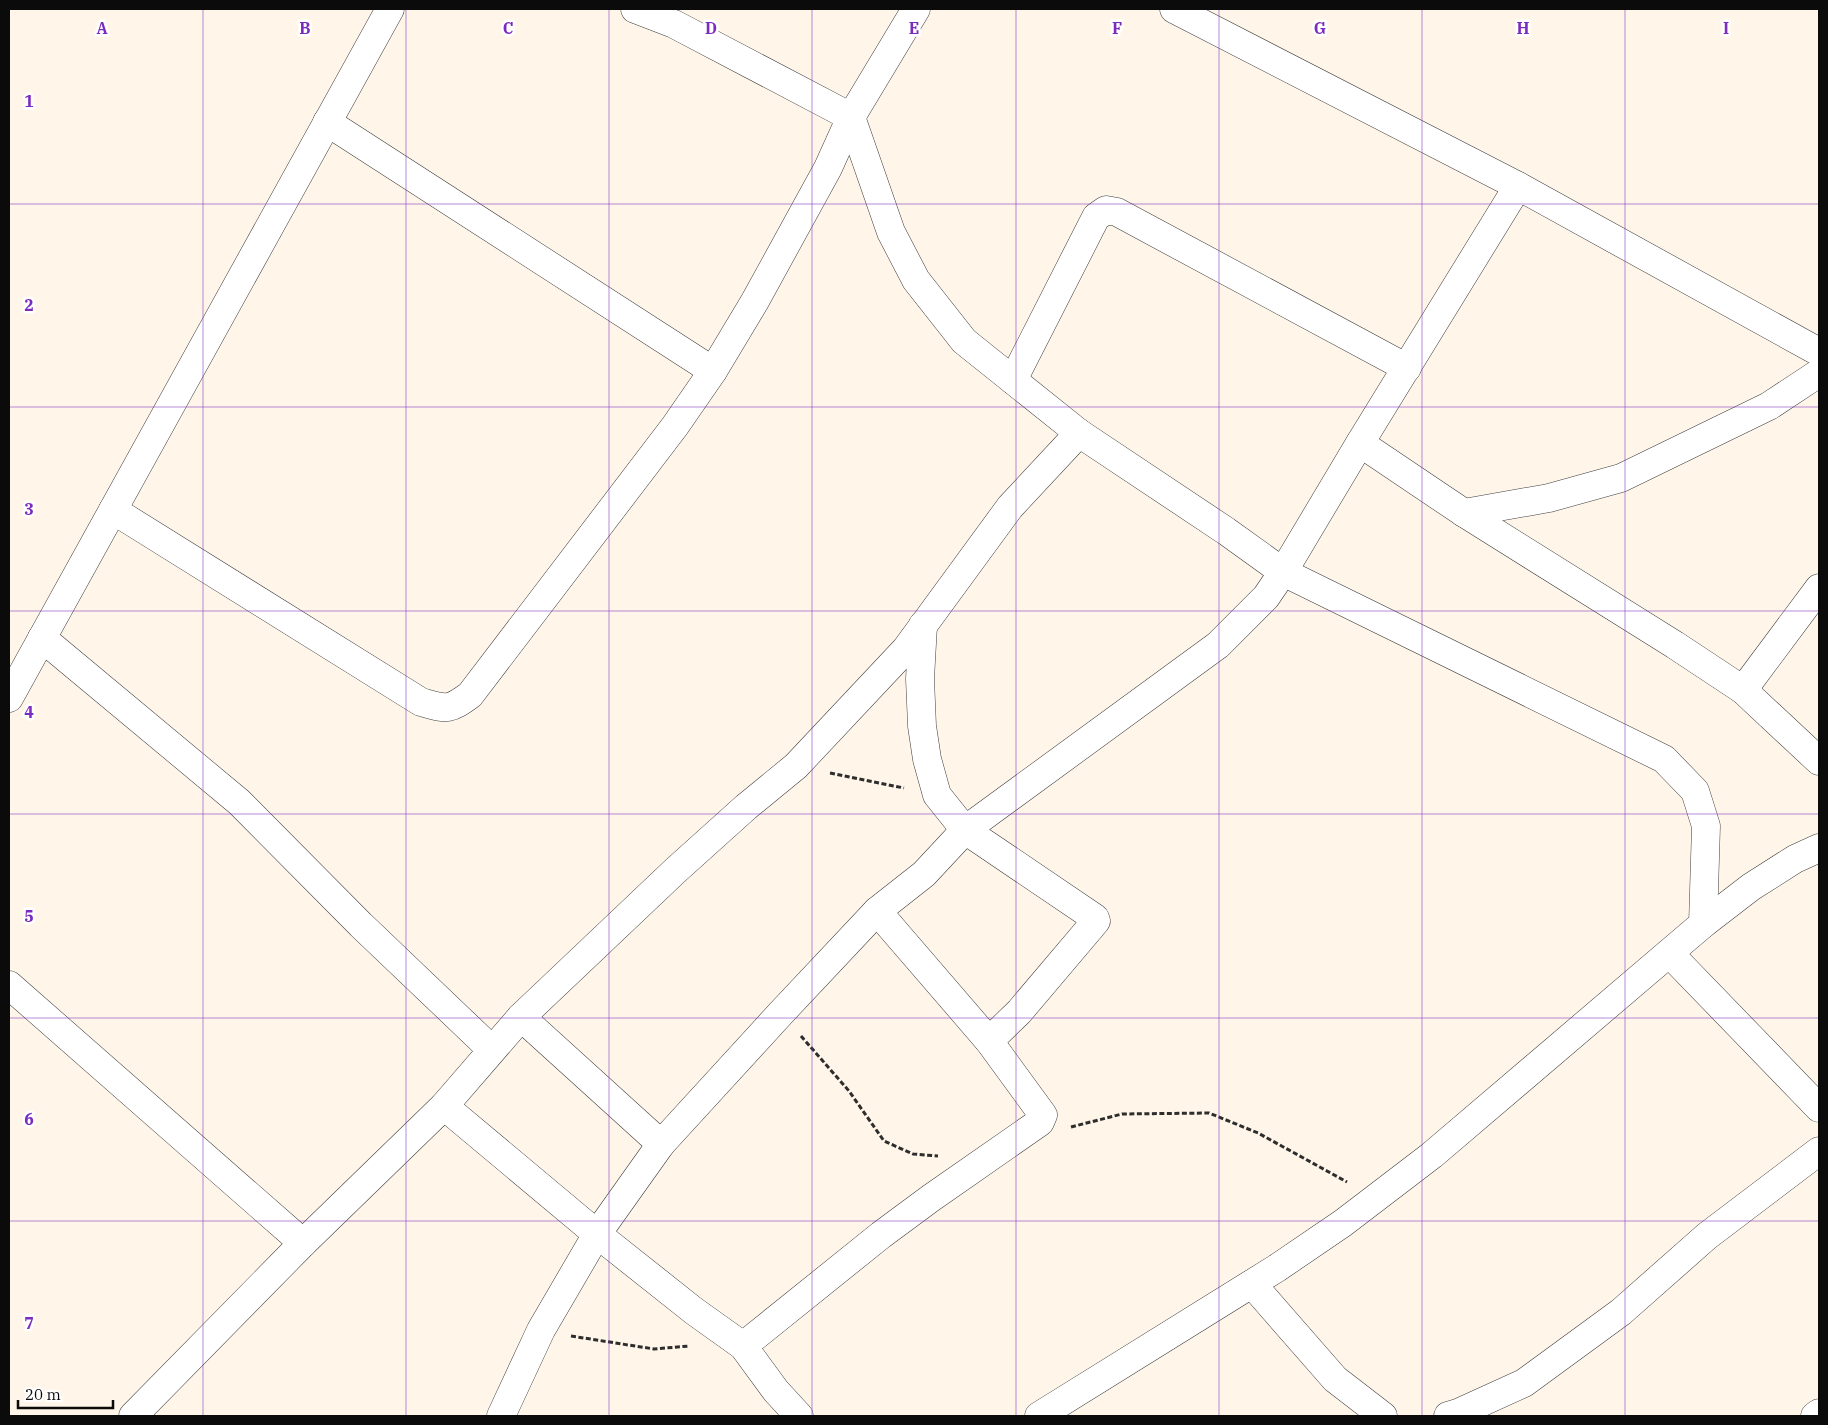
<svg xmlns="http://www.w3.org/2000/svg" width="1828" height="1425" font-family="'IBM Plex Serif',serif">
	<rect width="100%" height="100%" fill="#fff6e9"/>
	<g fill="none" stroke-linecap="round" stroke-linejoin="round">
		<g stroke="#3e3e3e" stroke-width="29">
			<g id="minor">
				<path d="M635,9L674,24L851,117L891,232L916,280L964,341L1079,433L1226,531L1283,572L1664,759L1695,791L1706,826L1703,924"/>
				<path d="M1174,9L1518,186L1819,352"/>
				<path d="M327,122L713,371"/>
				<path d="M1013,380L1096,217L1106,210L1117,212L1407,368"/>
				<path d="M1360,443L1464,513L1675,645L1743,690L1819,761"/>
				<path d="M113,510L421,702C447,709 448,711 470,695L675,426L713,371L755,301L828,168L851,117L916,9"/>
				<path d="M1464,513L1549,498L1621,478L1769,406L1819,373"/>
				<path d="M923,625L920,679L922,726L927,759L937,795L965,830L1095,918L1096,921L1091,927L1019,1012L989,1041"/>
				<path d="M42,638L239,802L361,925L492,1050"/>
				<path d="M1743,690L1819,588"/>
				<path d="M9,698L390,9"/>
				<path d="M1670,954L1819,1108"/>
				<path d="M9,985L303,1243"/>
				<path d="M521,1017L661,1144"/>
				<path d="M444,1106L597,1234L694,1311L743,1346L776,1391L799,1416"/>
				<path d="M1252,1284L1335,1379L1383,1416"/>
				<path d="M743,1346L881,1235L931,1198L1040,1122L1043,1115L989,1041L877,911"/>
				<path d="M133,1416L303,1243L444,1106L521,1017L676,870L746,807L796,766L906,649L1010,507L1079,433"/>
				<path d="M501,1416L541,1330L597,1234L661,1144L781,1013L877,911L924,874L965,830L1218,645L1266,597L1283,572L1360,443L1518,186"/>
				<path d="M1039,1416L1277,1268L1343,1223L1432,1155L1703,924L1751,887L1795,859L1819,848"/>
				<path d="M1448,1416L1458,1413L1524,1383L1621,1312L1707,1236L1819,1151"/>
				<path d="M1815,1416L1819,1413"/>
			</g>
		</g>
		<g stroke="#2d2d2d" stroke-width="3" stroke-dasharray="5 2.5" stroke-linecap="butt">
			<path d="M830,773L904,788"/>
			<path d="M801,1036L849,1091L884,1141L913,1154L938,1156"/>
			<path d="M1071,1127L1122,1114L1209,1113L1258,1133L1347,1182"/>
			<path d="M571,1336L654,1349L689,1346"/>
		</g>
		<use href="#minor" stroke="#fff" stroke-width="28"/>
	</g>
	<path fill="none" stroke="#7b2cbf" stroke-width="1" stroke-opacity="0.55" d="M203,9V1416M406,9V1416M609,9V1416M812,9V1416M1016,9V1416M1219,9V1416M1422,9V1416M1625,9V1416M9,204H1819M9,407H1819M9,611H1819M9,814H1819M9,1018H1819M9,1221H1819"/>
	<g font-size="16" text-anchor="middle" font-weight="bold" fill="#7b2cbf" stroke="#fff" stroke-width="5" stroke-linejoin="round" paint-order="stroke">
		<text x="102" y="34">A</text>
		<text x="305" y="34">B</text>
		<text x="508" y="34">C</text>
		<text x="711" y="34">D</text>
		<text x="914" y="34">E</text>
		<text x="1117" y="34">F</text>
		<text x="1320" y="34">G</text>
		<text x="1523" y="34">H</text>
		<text x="1726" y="34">I</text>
		<text x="29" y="107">1</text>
		<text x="29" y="311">2</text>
		<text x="29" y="515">3</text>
		<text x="29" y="718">4</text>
		<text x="29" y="922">5</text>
		<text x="29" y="1125">6</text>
		<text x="29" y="1329">7</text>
	</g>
	<rect width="1828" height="1425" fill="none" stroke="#0b0b0b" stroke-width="20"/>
	<path d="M18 1400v8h95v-8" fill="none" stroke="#0b0b0b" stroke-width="2.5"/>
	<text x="25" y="1400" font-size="15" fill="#0b0b0b" stroke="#ffffff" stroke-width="4" paint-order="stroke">20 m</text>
</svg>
